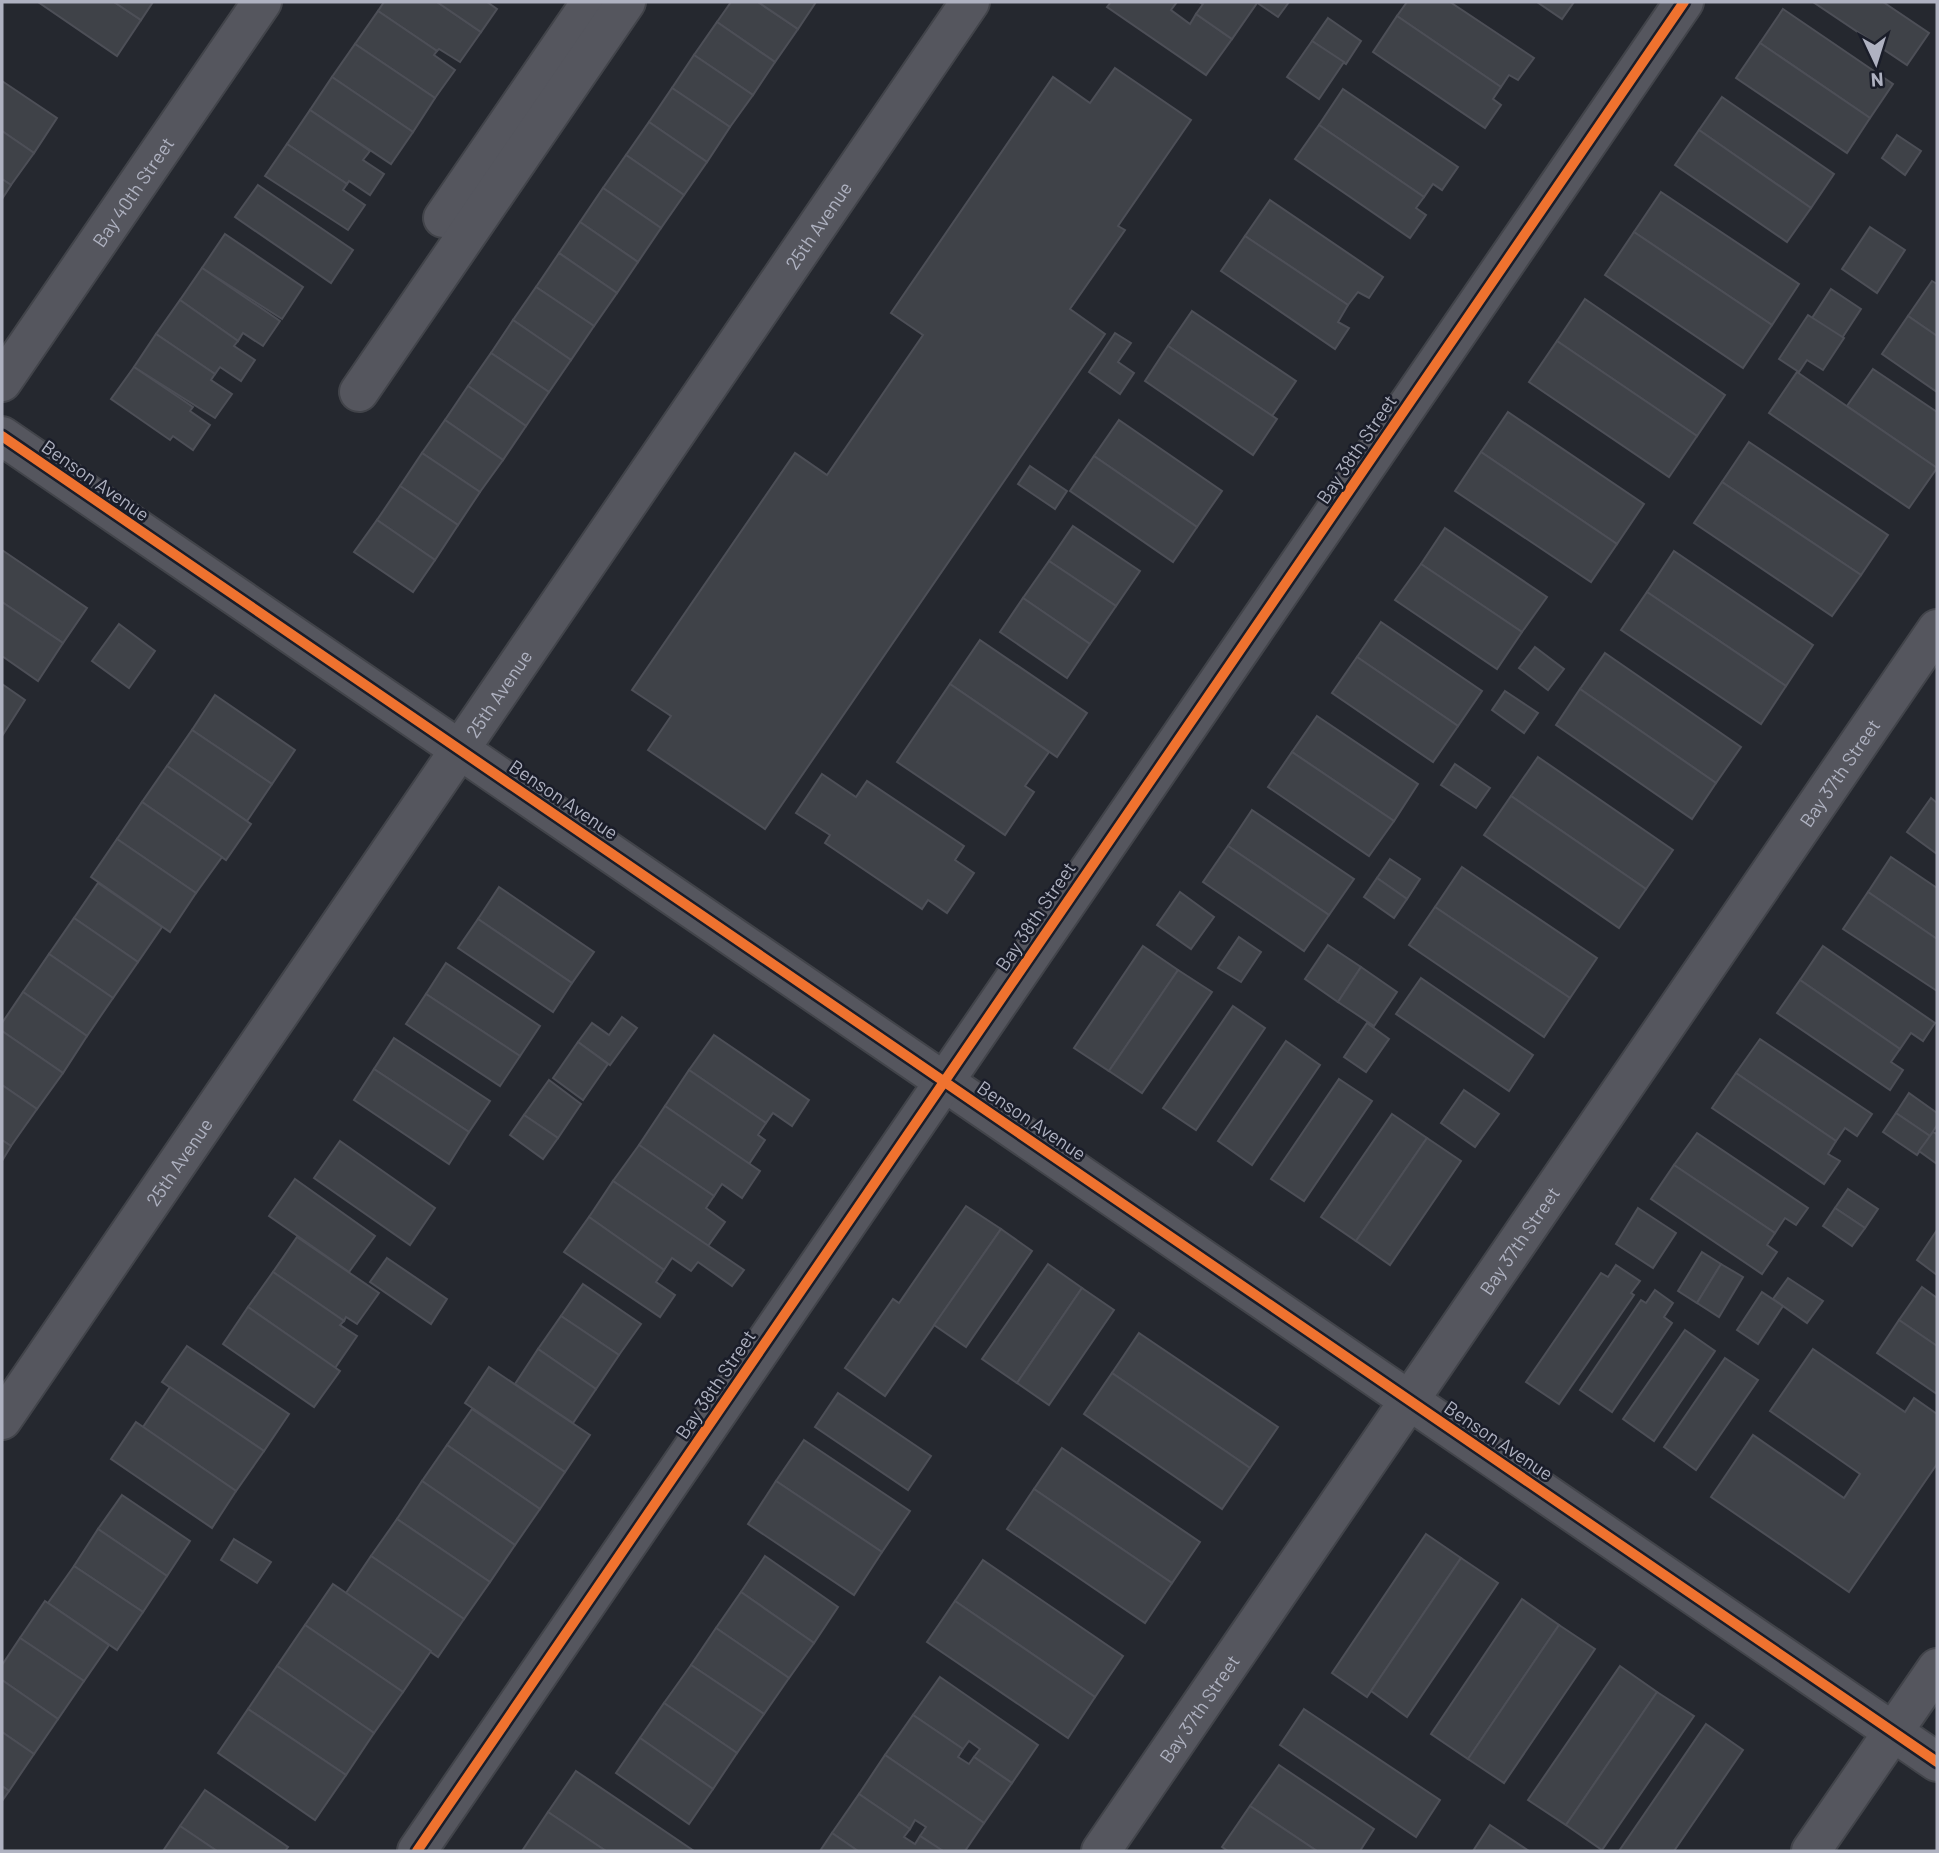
<svg xmlns="http://www.w3.org/2000/svg" width="1939" height="1853" font-family="Barlow,sans-serif">
	<rect width="100%" height="100%" fill="#25282f"/>
	<g fill="#3f4248" stroke="#4d4f57" stroke-width="2">
		<path d="M38,2H114L141,20L117,56Z"/>
		<path d="M114,2H153L141,20Z"/>
		<path d="M384,2H437L481,32L460,62L439,49L437,51L378,11Z"/>
		<path d="M437,2H487L497,9L481,32Z"/>
		<path d="M731,2H758L798,29L775,62L717,22Z"/>
		<path d="M758,2H816L798,29Z"/>
		<path d="M1111,2H1177L1171,10L1190,24L1196,14L1232,39L1206,75L1107,7Z"/>
		<path d="M1199,2H1256L1257,3L1232,39L1196,14L1203,4Z"/>
		<path d="M1256,2H1289L1278,17Z"/>
		<path d="M1407,2H1450L1534,58L1518,80L1509,75L1501,87L1397,16Z"/>
		<path d="M1537,2H1574L1562,19Z"/>
		<path d="M1813,2H1883L1929,33L1907,65Z"/>
		<path d="M1783,9L1893,84L1870,118L1760,43Z"/>
		<path d="M378,11L437,51L434,55L455,70L435,98L355,44Z"/>
		<path d="M1397,16L1501,87L1493,99L1501,105L1485,128L1373,52Z"/>
		<path d="M1328,18L1361,41L1346,64L1312,41Z"/>
		<path d="M717,22L775,62L753,95L694,55Z"/>
		<path d="M1312,41L1344,62L1319,99L1287,77Z"/>
		<path d="M1760,43L1870,118L1847,153L1736,78Z"/>
		<path d="M355,44L435,98L413,132L332,77Z"/>
		<path d="M694,55L753,95L730,127L672,88Z"/>
		<path d="M1115,68L1191,120L1118,226L1125,230L1070,309L1105,334L765,829L648,750L671,716L632,690L795,453L827,475L923,335L891,313L1053,77L1090,103Z"/>
		<path d="M332,77L413,132L391,164L310,110Z"/>
		<path d="M2,81L57,118L34,153L2,131Z"/>
		<path d="M672,88L730,127L707,162L649,122Z"/>
		<path d="M1343,89L1458,167L1442,190L1433,184L1424,197L1319,125Z"/>
		<path d="M1722,97L1834,174L1811,208L1699,130Z"/>
		<path d="M310,110L370,151L363,160L384,174L370,195L349,181L347,184L287,144Z"/>
		<path d="M649,122L707,162L684,195L626,155Z"/>
		<path d="M1319,125L1424,197L1416,208L1426,215L1410,238L1295,159Z"/>
		<path d="M1699,130L1811,208L1787,242L1675,165Z"/>
		<path d="M2,131L34,153L11,185L2,179Z"/>
		<path d="M1897,135L1921,151L1905,175L1882,158Z"/>
		<path d="M287,144L347,184L343,190L365,205L348,230L265,176Z"/>
		<path d="M626,155L684,195L661,228L603,188Z"/>
		<path d="M2,179L11,185L2,199Z"/>
		<path d="M258,185L353,250L331,283L235,217Z"/>
		<path d="M603,188L661,228L638,262L580,222Z"/>
		<path d="M1661,192L1799,284L1772,325L1634,232Z"/>
		<path d="M1270,200L1383,277L1369,298L1358,292L1348,305L1245,236Z"/>
		<path d="M580,222L638,262L617,293L559,253Z"/>
		<path d="M1870,227L1905,250L1877,293L1842,269Z"/>
		<path d="M1634,232L1772,325L1743,368L1605,275Z"/>
		<path d="M225,234L303,287L282,319L202,268Z"/>
		<path d="M1245,236L1348,305L1338,322L1349,328L1335,349L1221,271Z"/>
		<path d="M559,253L617,293L594,326L536,287Z"/>
		<path d="M202,268L280,321L263,346L243,333L238,341L180,300Z"/>
		<path d="M1932,281L1937,284V336L1908,316Z"/>
		<path d="M536,287L594,326L571,360L513,320Z"/>
		<path d="M1831,289L1861,309L1842,338L1812,318Z"/>
		<path d="M1585,299L1725,395L1697,436L1557,341Z"/>
		<path d="M180,300L238,341L234,346L255,360L241,381L220,367L215,374L156,334Z"/>
		<path d="M1192,311L1296,381L1272,416L1168,346Z"/>
		<path d="M1808,315L1844,338L1823,370L1807,360L1799,372L1779,359Z"/>
		<path d="M1908,316L1937,336V392L1882,354Z"/>
		<path d="M513,320L571,360L549,392L491,353Z"/>
		<path d="M1115,333L1131,343L1118,362L1134,373L1120,394L1089,372Z"/>
		<path d="M156,334L215,374L211,380L232,394L215,418L134,367Z"/>
		<path d="M1557,341L1697,436L1669,477L1529,382Z"/>
		<path d="M1168,346L1277,419L1253,455L1145,381Z"/>
		<path d="M491,353L549,392L526,426L468,386Z"/>
		<path d="M134,367L193,407L190,411L210,425L193,450L173,436L170,440L111,399Z"/>
		<path d="M1873,369L1937,412V468L1847,406Z"/>
		<path d="M1797,372L1937,468L1909,508L1769,413Z"/>
		<path d="M468,386L526,426L503,460L445,420Z"/>
		<path d="M1508,412L1644,504L1617,544L1481,452Z"/>
		<path d="M445,420L503,460L480,492L422,453Z"/>
		<path d="M1119,420L1222,491L1197,527L1094,456Z"/>
		<path d="M1749,442L1888,535L1861,575L1722,482Z"/>
		<path d="M1481,452L1617,544L1591,582L1455,491Z"/>
		<path d="M422,453L480,492L458,525L400,486Z"/>
		<path d="M1094,456L1197,527L1173,562L1070,491Z"/>
		<path d="M1030,466L1067,491L1055,509L1018,484Z"/>
		<path d="M1722,482L1861,575L1832,616L1694,523Z"/>
		<path d="M400,486L458,525L435,560L377,520Z"/>
		<path d="M377,520L435,560L413,592L354,552Z"/>
		<path d="M1073,526L1140,571L1116,606L1049,561Z"/>
		<path d="M1445,528L1547,597L1522,632L1421,564Z"/>
		<path d="M2,550L87,608L63,643L2,602Z"/>
		<path d="M1674,551L1813,645L1786,686L1647,592Z"/>
		<path d="M1049,561L1116,606L1090,644L1023,598Z"/>
		<path d="M1421,564L1522,632L1497,669L1395,600Z"/>
		<path d="M1647,592L1786,686L1761,724L1621,630Z"/>
		<path d="M1023,598L1090,644L1067,678L1000,632Z"/>
		<path d="M2,602L63,643L38,681L2,656Z"/>
		<path d="M1381,622L1482,691L1458,726L1357,657Z"/>
		<path d="M119,624L155,651L129,688L92,661Z"/>
		<path d="M980,640L1087,713L1057,757L950,684Z"/>
		<path d="M1535,647L1564,669L1548,690L1519,668Z"/>
		<path d="M1605,653L1741,747L1716,783L1580,689Z"/>
		<path d="M1357,657L1458,726L1433,762L1332,693Z"/>
		<path d="M2,684L25,700L2,736Z"/>
		<path d="M950,684L1049,752L1025,786L1034,792L1005,835L897,762Z"/>
		<path d="M1580,689L1716,783L1692,819L1556,725Z"/>
		<path d="M1505,691L1538,713L1524,733L1492,710Z"/>
		<path d="M215,695L295,750L272,784L192,730Z"/>
		<path d="M1317,716L1418,784L1394,821L1292,752Z"/>
		<path d="M192,730L272,784L247,821L167,766Z"/>
		<path d="M1292,752L1394,821L1369,856L1268,787Z"/>
		<path d="M1538,757L1673,850L1646,889L1511,796Z"/>
		<path d="M1455,764L1490,788L1476,808L1441,785Z"/>
		<path d="M167,766L251,824L226,860L142,802Z"/>
		<path d="M822,774L856,797L867,781L964,846L955,860L974,873L947,913L928,900L922,909L825,843L830,835L796,813Z"/>
		<path d="M1511,796L1646,889L1619,928L1484,835Z"/>
		<path d="M1931,798L1937,803V854L1907,832Z"/>
		<path d="M142,802L222,857L196,893L117,839Z"/>
		<path d="M1252,810L1354,879L1329,915L1228,846Z"/>
		<path d="M117,839L196,893L170,932L91,877Z"/>
		<path d="M1228,846L1329,915L1304,951L1203,882Z"/>
		<path d="M1891,857L1937,888V939L1868,892Z"/>
		<path d="M1390,859L1420,879L1407,899L1377,878Z"/>
		<path d="M1462,867L1597,958L1570,998L1435,907Z"/>
		<path d="M1377,878L1407,899L1394,918L1364,897Z"/>
		<path d="M98,883L162,927L138,962L74,918Z"/>
		<path d="M499,887L594,952L572,983L478,919Z"/>
		<path d="M1180,892L1214,917L1191,949L1157,925Z"/>
		<path d="M1868,892L1937,939V991L1843,929Z"/>
		<path d="M1435,907L1570,998L1544,1037L1409,945Z"/>
		<path d="M74,918L138,962L113,998L49,954Z"/>
		<path d="M478,919L572,983L553,1012L458,948Z"/>
		<path d="M1239,937L1261,952L1241,982L1218,968Z"/>
		<path d="M1328,945L1361,967L1338,1002L1305,979Z"/>
		<path d="M1143,946L1178,970L1109,1071L1074,1048Z"/>
		<path d="M1823,946L1935,1023L1923,1041L1911,1033L1900,1049L1800,980Z"/>
		<path d="M49,954L113,998L87,1036L23,992Z"/>
		<path d="M446,963L540,1026L520,1056L426,994Z"/>
		<path d="M1361,967L1397,992L1374,1026L1338,1002Z"/>
		<path d="M1178,970L1212,992L1142,1093L1109,1071Z"/>
		<path d="M1421,978L1533,1055L1509,1091L1396,1014Z"/>
		<path d="M1800,980L1900,1049L1891,1062L1903,1070L1890,1090L1777,1013Z"/>
		<path d="M23,992L87,1036L63,1073L2,1031V1023Z"/>
		<path d="M426,994L520,1056L500,1086L406,1024Z"/>
		<path d="M1233,1006L1265,1028L1196,1130L1163,1108Z"/>
		<path d="M622,1017L637,1028L610,1065L578,1042L592,1023L609,1035Z"/>
		<path d="M1367,1023L1389,1039L1366,1072L1344,1057Z"/>
		<path d="M2,1031L63,1073L37,1109L2,1085Z"/>
		<path d="M714,1035L809,1100L792,1126L773,1113L766,1123L689,1070Z"/>
		<path d="M394,1038L490,1101L469,1132L374,1069Z"/>
		<path d="M1760,1039L1872,1114L1857,1136L1845,1128L1836,1141L1736,1073Z"/>
		<path d="M1286,1041L1320,1065L1252,1165L1218,1141Z"/>
		<path d="M578,1042L608,1064L583,1100L553,1078Z"/>
		<path d="M374,1069L469,1132L449,1164L354,1100Z"/>
		<path d="M689,1070L766,1123L758,1135L765,1140L749,1164L665,1106Z"/>
		<path d="M1736,1073L1836,1141L1828,1154L1840,1161L1824,1184L1712,1108Z"/>
		<path d="M1339,1079L1372,1101L1304,1201L1271,1179Z"/>
		<path d="M549,1080L581,1104L558,1138L524,1115Z"/>
		<path d="M2,1085L37,1109L11,1146L2,1140Z"/>
		<path d="M1464,1090L1499,1114L1475,1147L1441,1123Z"/>
		<path d="M1909,1093L1937,1113V1125L1930,1136L1896,1113Z"/>
		<path d="M665,1106L760,1171L742,1198L722,1184L714,1196L639,1145Z"/>
		<path d="M1896,1113L1930,1136L1917,1155L1883,1132Z"/>
		<path d="M1392,1114L1427,1138L1356,1241L1321,1217Z"/>
		<path d="M524,1115L558,1138L543,1159L510,1135Z"/>
		<path d="M1933,1132L1937,1134V1164L1919,1151Z"/>
		<path d="M1697,1133L1808,1208L1796,1225L1785,1218L1775,1233L1674,1165Z"/>
		<path d="M1427,1138L1461,1161L1390,1265L1356,1241Z"/>
		<path d="M2,1140L11,1146L2,1161Z"/>
		<path d="M340,1141L435,1208L410,1245L314,1178Z"/>
		<path d="M639,1145L714,1196L706,1208L725,1222L708,1246L613,1181Z"/>
		<path d="M1674,1165L1775,1233L1767,1245L1777,1252L1762,1274L1651,1199Z"/>
		<path d="M295,1179L375,1236L349,1272L269,1216Z"/>
		<path d="M613,1181L744,1270L732,1286L698,1262L691,1271L672,1258L664,1270L589,1217Z"/>
		<path d="M1848,1189L1878,1209L1865,1228L1835,1208Z"/>
		<path d="M966,1206L1001,1229L885,1396L845,1368L893,1299L899,1303Z"/>
		<path d="M1638,1208L1676,1233L1653,1268L1616,1244Z"/>
		<path d="M1835,1208L1865,1228L1852,1246L1823,1226Z"/>
		<path d="M589,1217L664,1270L656,1282L675,1295L660,1317L564,1252Z"/>
		<path d="M1001,1229L1032,1251L966,1347L934,1325Z"/>
		<path d="M1937,1230V1275L1917,1260Z"/>
		<path d="M297,1237L379,1293L357,1324L346,1317L344,1321L273,1272Z"/>
		<path d="M1702,1252L1721,1264L1697,1303L1678,1291Z"/>
		<path d="M387,1258L447,1299L431,1324L370,1282Z"/>
		<path d="M1048,1264L1082,1288L1017,1383L982,1359Z"/>
		<path d="M1721,1264L1743,1277L1719,1317L1697,1303Z"/>
		<path d="M1616,1265L1640,1281L1631,1293L1634,1295L1559,1404L1526,1382L1601,1273L1608,1277Z"/>
		<path d="M273,1272L344,1321L340,1325L357,1336L335,1368L248,1307Z"/>
		<path d="M1788,1278L1823,1301L1807,1323L1773,1299Z"/>
		<path d="M583,1284L641,1324L619,1355L561,1316Z"/>
		<path d="M1922,1287L1937,1298V1346L1899,1320Z"/>
		<path d="M1082,1288L1114,1310L1049,1405L1017,1383Z"/>
		<path d="M1655,1290L1673,1303L1664,1317L1672,1323L1612,1412L1580,1390L1641,1300L1646,1303Z"/>
		<path d="M1762,1292L1783,1306L1758,1344L1737,1330Z"/>
		<path d="M248,1307L340,1371L314,1407L223,1344Z"/>
		<path d="M561,1316L619,1355L596,1389L538,1349Z"/>
		<path d="M1899,1320L1937,1346V1394L1877,1353Z"/>
		<path d="M1685,1330L1715,1351L1654,1441L1623,1419Z"/>
		<path d="M1139,1333L1278,1427L1250,1468L1112,1373Z"/>
		<path d="M187,1346L289,1414L264,1451L162,1382Z"/>
		<path d="M538,1349L596,1389L573,1423L515,1384Z"/>
		<path d="M1813,1349L1905,1412L1914,1398L1937,1414V1464L1849,1592L1711,1497L1753,1435L1844,1498L1860,1474L1770,1411Z"/>
		<path d="M1725,1358L1758,1380L1696,1470L1664,1447Z"/>
		<path d="M489,1367L590,1435L565,1472L465,1403Z"/>
		<path d="M1112,1373L1250,1468L1222,1509L1084,1414Z"/>
		<path d="M170,1387L264,1451L236,1491L143,1427Z"/>
		<path d="M838,1393L931,1456L908,1490L815,1427Z"/>
		<path d="M472,1409L565,1472L540,1509L447,1445Z"/>
		<path d="M136,1422L236,1491L212,1528L111,1459Z"/>
		<path d="M804,1440L910,1511L882,1552L776,1481Z"/>
		<path d="M447,1445L540,1509L515,1545L422,1481Z"/>
		<path d="M1062,1448L1200,1542L1172,1583L1034,1489Z"/>
		<path d="M422,1481L515,1545L490,1582L397,1519Z"/>
		<path d="M776,1481L882,1552L854,1595L748,1524Z"/>
		<path d="M1034,1489L1172,1583L1145,1623L1007,1529Z"/>
		<path d="M122,1495L190,1541L167,1576L98,1529Z"/>
		<path d="M397,1519L490,1582L464,1619L371,1556Z"/>
		<path d="M98,1529L167,1576L143,1612L74,1566Z"/>
		<path d="M1426,1534L1461,1558L1367,1697L1332,1673Z"/>
		<path d="M234,1539L271,1562L257,1583L221,1560Z"/>
		<path d="M371,1556L464,1619L438,1657L346,1593Z"/>
		<path d="M765,1556L838,1607L814,1643L741,1592Z"/>
		<path d="M1461,1558L1498,1583L1407,1717L1371,1691Z"/>
		<path d="M983,1560L1123,1656L1095,1697L955,1601Z"/>
		<path d="M74,1566L143,1612L117,1650L48,1603Z"/>
		<path d="M333,1584L431,1651L403,1692L305,1625Z"/>
		<path d="M741,1592L814,1643L789,1678L716,1628Z"/>
		<path d="M1522,1599L1559,1625L1468,1759L1431,1734Z"/>
		<path d="M45,1601L109,1645L84,1681L20,1638Z"/>
		<path d="M955,1601L1095,1697L1068,1738L927,1642Z"/>
		<path d="M305,1625L403,1692L374,1733L277,1666Z"/>
		<path d="M1559,1625L1595,1649L1504,1783L1468,1759Z"/>
		<path d="M716,1628L789,1678L764,1714L691,1665Z"/>
		<path d="M20,1638L84,1681L58,1719L2,1680V1665Z"/>
		<path d="M691,1665L764,1714L737,1753L664,1703Z"/>
		<path d="M277,1666L374,1733L346,1775L248,1709Z"/>
		<path d="M1620,1666L1657,1692L1566,1825L1528,1800Z"/>
		<path d="M940,1677L1038,1745L1012,1783L974,1757L980,1749L969,1741L963,1749L913,1715Z"/>
		<path d="M2,1680L58,1719L34,1754L2,1732Z"/>
		<path d="M1657,1692L1694,1716L1602,1850L1566,1825Z"/>
		<path d="M664,1703L737,1753L713,1789L640,1738Z"/>
		<path d="M248,1709L346,1775L315,1820L218,1753Z"/>
		<path d="M1304,1709L1440,1800L1416,1837L1280,1745Z"/>
		<path d="M913,1715L963,1749L958,1757L969,1764L974,1757L1012,1783L984,1823L885,1755Z"/>
		<path d="M1706,1724L1743,1750L1674,1851H1619Z"/>
		<path d="M2,1732L34,1754L9,1791L2,1786Z"/>
		<path d="M640,1738L713,1789L689,1824L616,1773Z"/>
		<path d="M885,1755L984,1823L965,1851H943L920,1836L926,1827L915,1820L910,1829L859,1794Z"/>
		<path d="M1279,1765L1374,1829L1360,1851H1317L1250,1806Z"/>
		<path d="M576,1771L694,1851H606L548,1812Z"/>
		<path d="M2,1786L9,1791L2,1801Z"/>
		<path d="M205,1790L288,1847L285,1851H217L180,1826Z"/>
		<path d="M859,1794L910,1829L904,1837L915,1844L920,1836L943,1851H858L832,1833Z"/>
		<path d="M1250,1806L1317,1851H1228L1222,1847Z"/>
		<path d="M548,1812L606,1851H522Z"/>
		<path d="M1490,1825L1529,1851H1473Z"/>
		<path d="M180,1826L217,1851H163Z"/>
		<path d="M832,1833L858,1851H820Z"/>
	</g>
	<g fill="none" stroke-linecap="round" stroke-linejoin="round">
		<g stroke="#42444a" stroke-width="42">
			<g id="minor">
				<path d="M443,218L591,2"/>
				<path id="s1" d="M2,382L262,2"/>
				<path d="M359,392L626,2"/>
				<path d="M2,436L1937,1762"/>
				<path id="s2" d="M2,1420L970,2"/>
				<path d="M417,1851L1684,2"/>
				<path id="s3" d="M1101,1851L1937,629"/>
				<path d="M1811,1851L1937,1668"/>
			</g>
		</g>
		<use href="#minor" stroke="#55565e" stroke-width="38"/>
		<g stroke="#1a1d29" stroke-width="15">
			<g id="cycleway">
				<path d="M2,436L1937,1762"/>
				<path d="M417,1851L1684,2"/>
			</g>
		</g>
		<use href="#cycleway" stroke="#ef722f" stroke-width="10"/>
	</g>
	<g text-anchor="middle" dominant-baseline="central" stroke-width="5" stroke-linejoin="round" paint-order="stroke">
		<g font-size="19" fill="#afb2c1" stroke="#1a1d29">
			<text stroke="none"><textPath href="#s1" startOffset="231">Bay 40th Street</textPath></text>
			<text stroke="none"><textPath href="#s2" startOffset="1447">25th Avenue</textPath></text>
			<text transform="translate(1356 449) rotate(-56)">Bay 38th Street</text>
			<text transform="translate(96 480) rotate(35)">Benson Avenue</text>
			<text stroke="none"><textPath href="#s2" startOffset="880">25th Avenue</textPath></text>
			<text stroke="none"><textPath href="#s3" startOffset="1307">Bay 37th Street</textPath></text>
			<text transform="translate(564 799) rotate(34)">Benson Avenue</text>
			<text transform="translate(1035 916) rotate(-56)">Bay 38th Street</text>
			<text transform="translate(1032 1120) rotate(34)">Benson Avenue</text>
			<text stroke="none"><textPath href="#s2" startOffset="313">25th Avenue</textPath></text>
			<text stroke="none"><textPath href="#s3" startOffset="740">Bay 37th Street</textPath></text>
			<text transform="translate(715 1384) rotate(-56)">Bay 38th Street</text>
			<text transform="translate(1499 1440) rotate(34)">Benson Avenue</text>
			<text stroke="none"><textPath href="#s3" startOffset="173">Bay 37th Street</textPath></text>
		</g>
	</g>
	<rect width="1939" height="1853" fill="none" stroke="#afb2c1" stroke-width="7"/>
	<g transform="translate(1876 63) rotate(176)" stroke="#1a1d29" stroke-width="5" paint-order="stroke">
	<path d="M0-5L12 26L0 18L-12 26Z" fill="#afb2c1"/>
	<text y="-10" font-size="19" font-weight="bold" text-anchor="middle" fill="#afb2c1">N</text>
	</g>
</svg>
